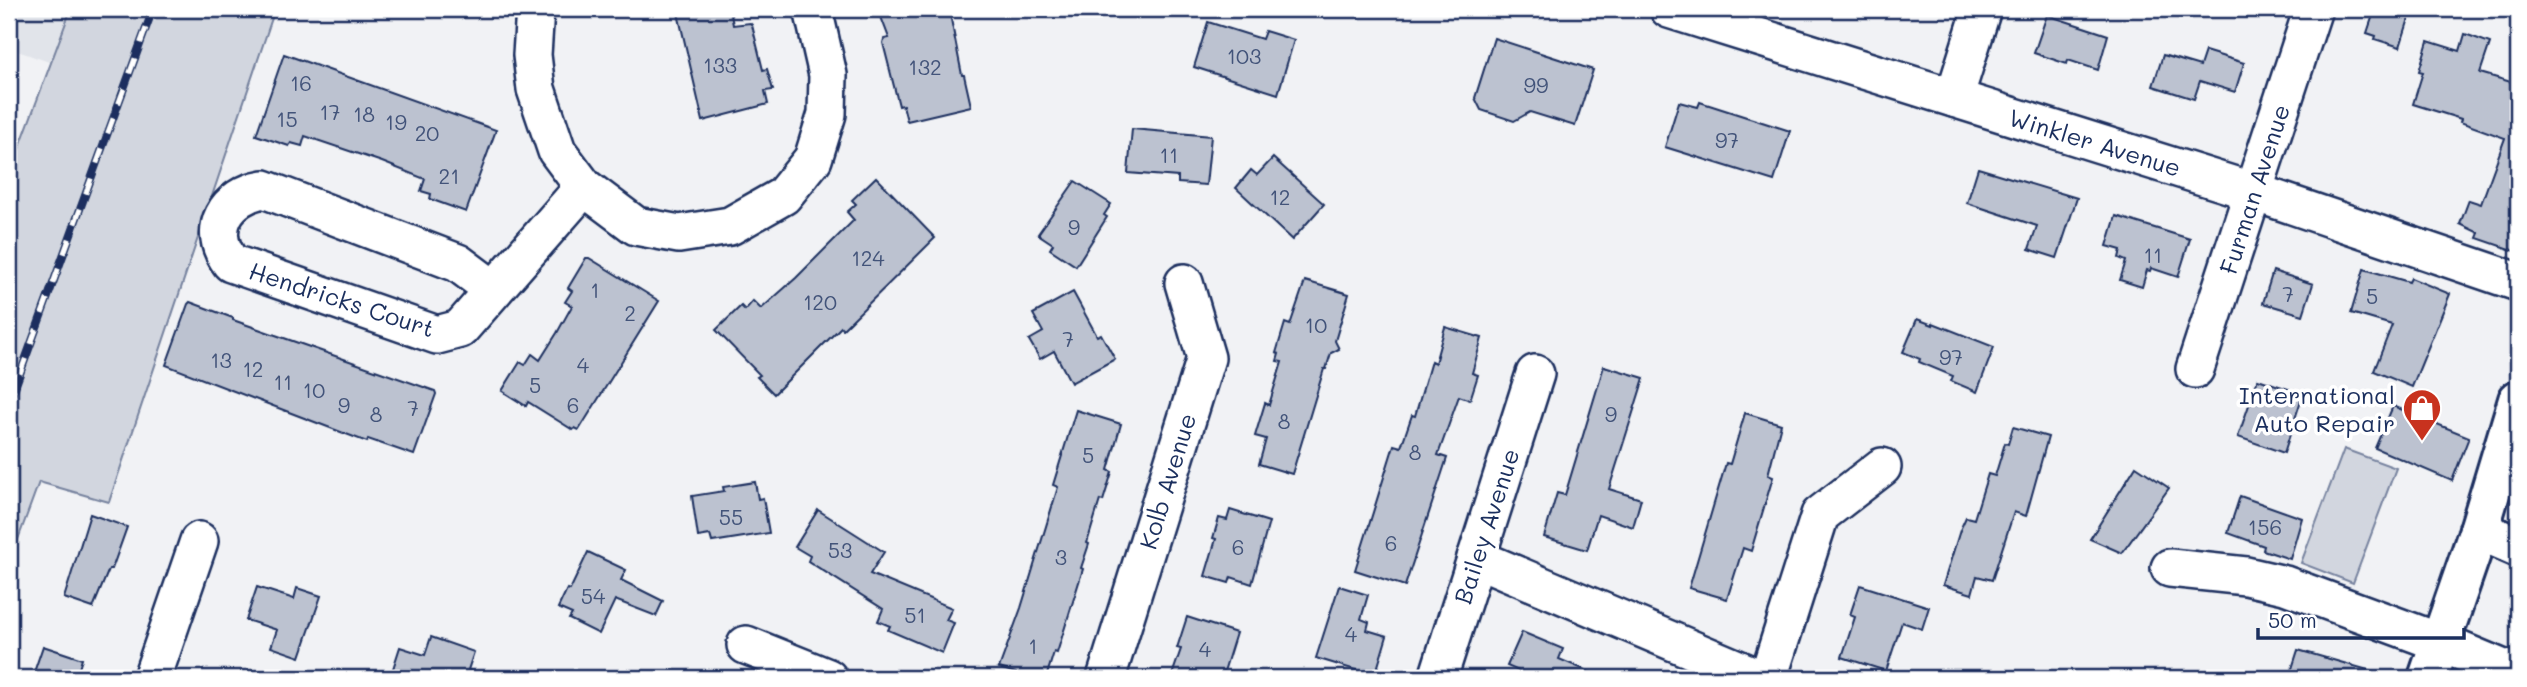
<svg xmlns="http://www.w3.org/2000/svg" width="2527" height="687" font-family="Mali,sans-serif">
	<rect width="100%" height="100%" fill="#f1f2f5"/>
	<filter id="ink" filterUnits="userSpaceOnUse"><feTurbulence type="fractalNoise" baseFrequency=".0143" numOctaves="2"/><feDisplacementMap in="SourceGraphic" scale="14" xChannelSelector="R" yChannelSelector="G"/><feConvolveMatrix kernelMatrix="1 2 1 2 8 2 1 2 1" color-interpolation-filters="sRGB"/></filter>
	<g filter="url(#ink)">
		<path fill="#e1e4ea" d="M9,9H71L52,63L9,48Z"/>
		<g fill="#d2d6df" stroke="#76829e" stroke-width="2">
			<path d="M71,9H275L109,502L39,482L9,564V171L14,162Z"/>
			<path d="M2344,449L2396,468L2353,583L2301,563Z"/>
		</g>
		<g fill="#bcc2d0" stroke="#1b2f5e" stroke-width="2">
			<path d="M677,9H730L733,25L750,23L752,25L763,70L767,69L773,90L765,91L768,104L703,121Z"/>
			<path d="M878,9H949L962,75H964L971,106L907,121L903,105L899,106L883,43L884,39L889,38Z"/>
			<path d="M2375,9H2412L2400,47L2375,39L2376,36L2367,33Z"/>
			<path d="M2047,15L2108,35L2098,70L2068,60L2067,64L2034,53Z"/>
			<path d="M1208,22L1262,39L1265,31L1294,40L1278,94L1194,67Z"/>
			<path d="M2465,34L2490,43L2480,73L2518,84V252L2477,238L2479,233L2460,224L2469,200L2481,204L2505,138L2460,122L2461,119L2413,104L2423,72L2419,71L2428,41L2460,51Z"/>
			<path d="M1494,38L1593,70L1575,126L1530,112L1514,121L1481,110L1475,98Z"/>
			<path d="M2205,51L2244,63L2235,92L2200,81L2194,99L2153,86L2163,55L2200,66Z"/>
			<path d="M284,54L496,130L466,212L430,199L431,194L421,191L425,179L382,162L305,136L302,146L291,143L289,146L256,135Z"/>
			<path d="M1679,102L1698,107L1700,102L1790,131L1774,181L1665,147Z"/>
			<path d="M1132,129L1211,136L1206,185L1178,183V177L1128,173Z"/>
			<path d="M1273,158L1324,204L1292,240L1236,188L1251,170L1257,175Z"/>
			<path d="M1978,168L2077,198L2057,258L2029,249L2037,226L1967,203Z"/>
			<path d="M876,177L935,238L843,329L841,327L774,394L757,377L760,375L716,330L741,306L745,310L753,301L761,309L796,278L854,220L847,212L856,204L852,200Z"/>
			<path d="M1075,181L1111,204L1104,215L1107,217L1076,266L1050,249L1053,244L1038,234Z"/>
			<path d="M2116,216L2190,239L2178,277L2151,268L2150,271L2147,270L2142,287L2120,280L2126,261L2119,258L2121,250L2107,246Z"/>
			<path d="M586,258H589L659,301L579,430L575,428L573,430L528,402L526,406L502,391L520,362L525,365L532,354L540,360L557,333L572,306L565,302L572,291L568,288Z"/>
			<path d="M2364,269L2409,282L2411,278L2450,294L2412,387L2374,371L2392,325L2351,313Z"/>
			<path d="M2273,271L2313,284L2303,315L2263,303Z"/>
			<path d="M1305,281L1349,294L1335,341L1339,349L1331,353L1326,369H1324L1292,474L1259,464L1266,439L1255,436L1265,403L1269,405L1282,362L1277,361L1279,354L1276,353L1285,323L1290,325Z"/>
			<path d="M1073,292L1097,336L1101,334L1115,359L1071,383L1054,351L1040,359L1029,340L1043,332L1033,314Z"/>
			<path d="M190,302L233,318V320L435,391L436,394L414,455L368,439L367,442L333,429L166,365L188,304Z"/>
			<path d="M1917,319L1933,325V323L1994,347L1977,392L1951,381L1953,376L1919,362L1920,359L1903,352Z"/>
			<path d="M1445,327L1482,338L1472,373L1478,375L1470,400L1459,396L1438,455L1447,458L1405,586L1355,570L1394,445L1401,447L1412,415L1415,416L1431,361L1435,363Z"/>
			<path d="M1604,366L1644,378L1609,489L1641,499L1633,527L1598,515L1587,550L1544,537L1557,493L1565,495Z"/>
			<path d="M2258,379L2303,394L2284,453L2238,437Z"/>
			<path d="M2393,406L2469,437L2452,481L2375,448Z"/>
			<path d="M1076,410L1121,424L1108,470L1112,472L1103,501L1100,500L1087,543L1089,544L1081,568L1083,569L1057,653L1054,652L1046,678H1014L1016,673L999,668L1021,608L1058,487L1053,485Z"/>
			<path d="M1745,413L1781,424L1768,475L1773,477L1751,551L1743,548L1727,599L1689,588L1726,463L1730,464Z"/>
			<path d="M2013,427L2048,437L2026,516L2014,512L1992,580L1977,576L1972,594L1943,585L1960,530L1966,517L1974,519L1988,474L1995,476L2005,443L2008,444Z"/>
			<path d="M2136,466L2169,488L2122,553L2090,539Z"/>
			<path d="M755,482L758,499L763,498L769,533L712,542L710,535L698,537L692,496L724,491L723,487Z"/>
			<path d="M2240,496L2302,518L2290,559L2263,550L2264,546L2228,533Z"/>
			<path d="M818,510L884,552L870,574L952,608L946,620L954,623L942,653L888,630L890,626L878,621L883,609L808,561L810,556L795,547Z"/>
			<path d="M1230,510L1269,522L1252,584L1231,577L1229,583L1205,576L1216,539L1213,538L1219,518L1227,520Z"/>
			<path d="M90,514L127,527L112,569H109L93,608L64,598Z"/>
			<path d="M588,552L626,570L621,580L663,601L656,616L615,600L599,634L569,619L572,614L558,608L567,589L570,590Z"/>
			<path d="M1860,585L1929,607L1922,629L1902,622L1886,671L1842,657L1855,617L1850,615Z"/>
			<path d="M1339,586L1368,595L1361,619L1369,622L1367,630L1387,636L1375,676L1316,658Z"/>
			<path d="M257,587L294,599L297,588L321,596L300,657L271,647L277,630L246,620Z"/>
			<path d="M1187,617L1236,633L1222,678H1171L1181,649L1177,648Z"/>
			<path d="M1522,632L1563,649L1559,659L1604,678H1535L1507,666Z"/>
			<path d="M431,637L474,652L468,670L482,675L481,678H390L400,647L425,655Z"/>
			<path d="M43,646L82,659L76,678H32Z"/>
			<path d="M2298,650L2375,672L2374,678H2289Z"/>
		</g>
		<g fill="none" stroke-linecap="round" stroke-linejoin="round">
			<g stroke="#1b2f5e" stroke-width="42">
				<g id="minor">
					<path d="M535,9L532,55L536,89L557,151L584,187L636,226L679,234L730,226L783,196L813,159L827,114L828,75L813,9"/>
					<path d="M1669,9L2254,192L2518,282"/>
					<path d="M1954,98L1982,9"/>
					<path d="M494,290L458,263L264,189C226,195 205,230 231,263L437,335L460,329L584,187"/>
					<path d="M2195,369L2313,9"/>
					<path d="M1476,558L1759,678"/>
					<path d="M2170,568L2246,576L2285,585L2439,642L2518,675"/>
					<path d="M746,645L828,678"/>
					<path d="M152,678L199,541"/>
					<path d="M1106,678L1206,358L1184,283"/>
					<path d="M1438,678L1535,374"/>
					<path d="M1768,678L1820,515L1882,467"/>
				</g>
			</g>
			<g stroke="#1b2f5e" stroke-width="44">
				<g id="major">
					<path d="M2479,530L2518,547"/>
					<path d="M2428,678L2479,530L2518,400"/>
				</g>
			</g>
			<use href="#minor" stroke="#fff" stroke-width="37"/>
			<use href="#major" stroke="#fff" stroke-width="38"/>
			<g stroke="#1b2f5e" stroke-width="8">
				<path id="rail" d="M9,404L153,9"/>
			</g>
			<use href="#rail" stroke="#fff" stroke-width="5" stroke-dasharray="16" stroke-linecap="butt"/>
		</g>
	</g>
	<defs>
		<g id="shop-pin" transform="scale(2.0125)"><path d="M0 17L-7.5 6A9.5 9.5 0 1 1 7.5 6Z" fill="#c8321e" stroke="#fff"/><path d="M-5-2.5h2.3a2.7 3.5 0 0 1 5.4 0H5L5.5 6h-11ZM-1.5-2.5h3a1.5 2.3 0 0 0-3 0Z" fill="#fff"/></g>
	</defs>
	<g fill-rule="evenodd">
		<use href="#shop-pin" x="2422" y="408"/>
	</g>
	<g text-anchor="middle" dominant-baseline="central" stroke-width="7" stroke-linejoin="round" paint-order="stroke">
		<g font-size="21" fill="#43547a">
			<text x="1244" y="55">103</text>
			<text x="720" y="64">133</text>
			<text x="925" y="66">132</text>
			<text x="301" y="82">16</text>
			<text x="1536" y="84">99</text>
			<text x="330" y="111">17</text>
			<text x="364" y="113">18</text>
			<text x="287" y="118">15</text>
			<text x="396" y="121">19</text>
			<text x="427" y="132">20</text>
			<text x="1727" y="139">97</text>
			<text x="1169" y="154">11</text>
			<text x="449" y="175">21</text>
			<text x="1280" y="196">12</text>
			<text x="1074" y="226">9</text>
			<text x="2153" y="254">11</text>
			<text x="868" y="257">124</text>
			<text x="595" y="289">1</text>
			<text x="2288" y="293">7</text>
			<text x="2372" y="295">5</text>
			<text x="820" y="301">120</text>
			<text x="630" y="312">2</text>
			<text x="1316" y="324">10</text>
			<text x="1068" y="338">7</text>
			<text x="1951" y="356">97</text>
			<text x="221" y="359">13</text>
			<text x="583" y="364">4</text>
			<text x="253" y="368">12</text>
			<text x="283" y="381">11</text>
			<text x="535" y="384">5</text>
			<text x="314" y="389">10</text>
			<text x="344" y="404">9</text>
			<text x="573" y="404">6</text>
			<text x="413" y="407">7</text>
			<text x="376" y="413">8</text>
			<text x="1611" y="413">9</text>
			<text x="1284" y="420">8</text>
			<text x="1415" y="451">8</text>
			<text x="1088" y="454">5</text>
			<text x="731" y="516">55</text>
			<text x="2265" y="526">156</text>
			<text x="1391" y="542">6</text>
			<text x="1238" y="546">6</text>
			<text x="840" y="549">53</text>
			<text x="1061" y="556">3</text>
			<text x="593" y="595">54</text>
			<text x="915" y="614">51</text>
			<text x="1351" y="633">4</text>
			<text x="1033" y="645">1</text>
			<text x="1205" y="648">4</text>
		</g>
		<g font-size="24" fill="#1b2f5e" stroke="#fff">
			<text transform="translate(2095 142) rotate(17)">Winkler Avenue</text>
			<text transform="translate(2254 189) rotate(-72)">Furman Avenue</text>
			<text transform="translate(342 299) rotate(18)">Hendricks Court</text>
			<text transform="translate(1167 481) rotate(-73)">Kolb Avenue</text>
			<text transform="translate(1486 526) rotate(-72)">Bailey Avenue</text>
		</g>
		<g font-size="24" fill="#1b2f5e" stroke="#fff" text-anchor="end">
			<text x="2395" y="394">International<tspan x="2395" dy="28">Auto Repair</tspan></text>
		</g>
	</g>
	<rect width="2527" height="687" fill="none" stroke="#fff" stroke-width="35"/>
	<rect x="18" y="18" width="2492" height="652" fill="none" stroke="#1b2f5e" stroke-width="2.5" filter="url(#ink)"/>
	<path d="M2258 628v10h206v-10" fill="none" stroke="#1b2f5e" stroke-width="3.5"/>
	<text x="2268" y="628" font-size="21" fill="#1b2f5e" stroke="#ffffff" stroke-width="5" paint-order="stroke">50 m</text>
</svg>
